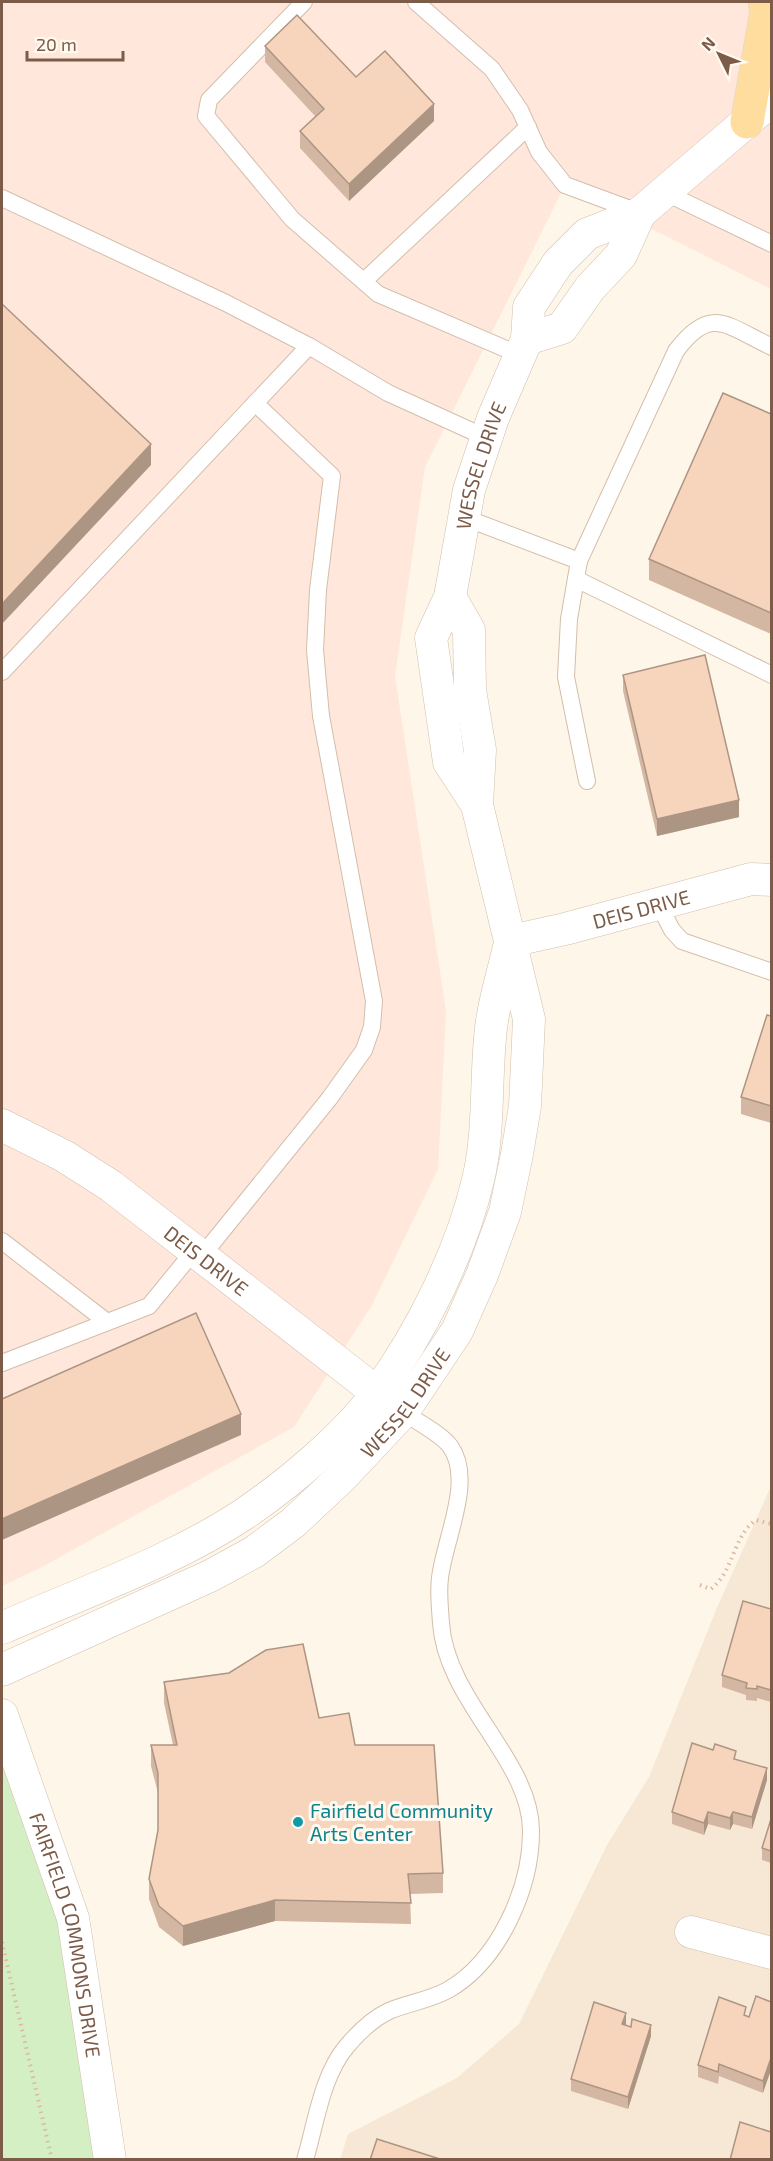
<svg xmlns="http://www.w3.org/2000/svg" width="773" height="2161" font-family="'Exo 2',sans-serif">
	<rect width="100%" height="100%" fill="#fef6e8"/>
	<path fill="#f7e8d5" d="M771,1486V2159L340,2160L348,2134L457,2078L519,2024L607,1845L649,1777L716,1610Z"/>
	<path fill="#ffe7db" d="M2,2H772L771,289L565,185L425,467L395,676L446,1011L438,1169L372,1305L294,1427L44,1566L2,1586Z"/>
	<path fill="#d4efc4" d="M2,1715L73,1918L110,2159H2Z"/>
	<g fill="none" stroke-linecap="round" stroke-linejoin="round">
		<g stroke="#d3beab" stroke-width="18">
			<g id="lane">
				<path d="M304,2L209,100L206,116L292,219L378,294L520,355"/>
				<path d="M416,2L492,69L520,110L539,152L565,185L638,212"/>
				<path d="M664,192L772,244"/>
				<path d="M2,198L226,303L309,346L388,393L487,438"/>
				<path d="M364,281L528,127"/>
				<path d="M463,517L579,561L676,351C711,304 727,326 772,347"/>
				<path d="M579,561L569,619L566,677L587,781"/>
				<path d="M576,579L772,675"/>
				<path d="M2,672L309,346"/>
				<path d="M659,905L672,930L682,941L772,972"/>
				<path d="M2,1241L107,1322"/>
				<path d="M201,1257L329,1099L364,1050L372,1027L374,1001L321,716L315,650L318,590L332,476L255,403"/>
				<path d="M2,1363L149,1306L194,1251"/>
				<path d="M305,2160C316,2123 322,2075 347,2046C358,2033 374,2018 389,2011C408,2003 430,2000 448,1990C499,1961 531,1888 531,1832C532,1761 446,1701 441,1623C440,1608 438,1592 440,1578C444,1540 475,1480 450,1446C440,1433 417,1422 403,1412"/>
			</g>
		</g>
		<g stroke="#d3beab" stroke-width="33">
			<g id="street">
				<path d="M527,339L562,328L590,288L621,255L640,213"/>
				<path id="s1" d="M477,805L449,762L431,638L450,597L469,490L493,418L527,339L529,307L558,263L587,234L640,213L772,100"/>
				<path id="s2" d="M511,941L565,929L751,879L772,880"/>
				<path id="s3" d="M2,1125L64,1156L111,1186L393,1405"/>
				<path d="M2,1628C81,1593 172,1562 244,1514C287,1485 347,1435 377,1393C421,1333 461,1252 478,1180C490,1131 485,1079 491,1028C494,1001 503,974 509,947"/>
				<path id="s4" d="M2,1670L210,1576L254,1552L293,1523L343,1476L403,1412L457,1331L482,1275L505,1212L517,1154L525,1106L529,1019L477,805L480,750L470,690L469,630L450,597"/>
				<path id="s5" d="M2,1715L73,1918L110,2160"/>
				<path d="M691,1932L772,1953"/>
			</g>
		</g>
		<g stroke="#ddd5cf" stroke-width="34">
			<path id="primary" d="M747,122L766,15L765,2"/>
		</g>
		<g stroke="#ddb89e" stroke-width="4" stroke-dasharray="1.5 4.5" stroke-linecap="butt">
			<path d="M700,1585L711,1589C735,1570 732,1537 756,1520L772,1524"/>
			<path d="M2,1942L52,2160"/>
		</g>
		<use href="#lane" stroke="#fff" stroke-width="16"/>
		<use href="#street" stroke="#fff" stroke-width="32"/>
		<use href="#primary" stroke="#ffdd9e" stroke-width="33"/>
	</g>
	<g fill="#d4b7a2">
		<path d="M265,46L356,77L434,121L349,201L300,148V131L315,116L265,62Z"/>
		<path d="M771,414V634L649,580V559Z"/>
		<path d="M623,675L739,817L657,836L623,691Z"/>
		<path d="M771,1016V1123L741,1114V1097Z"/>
		<path d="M771,1609V1702L757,1698V1701L746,1700V1695L722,1687V1675Z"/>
		<path d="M164,1682L319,1718L355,1745L443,1873V1893L410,1894L411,1924L275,1921L183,1946L159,1927L149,1899V1879L158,1830V1793L151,1766V1745H173L164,1703Z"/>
		<path d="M736,1759L767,1780L752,1829L733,1824L730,1830L708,1824L704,1835L672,1824V1812Z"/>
		<path d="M771,1819V1863L762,1860V1848Z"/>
		<path d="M771,2002L763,2093L719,2076L718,2084L698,2077V2065L746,2016L749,2017Z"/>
		<path d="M626,2025L651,2036L628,2109L571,2091V2079Z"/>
	</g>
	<g fill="#ad9584">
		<path d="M434,104V121L349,201V184Z"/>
		<path d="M151,444V465L2,624V604Z"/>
		<path d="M739,800V817L657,836V819Z"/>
		<path d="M241,1414V1435L2,1540V1519Z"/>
		<path d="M767,1768V1780L752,1829V1817Z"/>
		<path d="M708,1812V1824L704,1835V1823Z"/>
		<path d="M733,1812V1824L730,1830V1818Z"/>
		<path d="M275,1900V1921L183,1946V1926Z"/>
		<path d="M626,2013V2025L622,2036V2024Z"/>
		<path d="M651,2025V2036L628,2109V2097Z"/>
		<path d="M771,2058V2070L763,2093V2081Z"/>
	</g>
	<g fill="#f7d5bc" stroke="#ad9584" stroke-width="1.5">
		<path d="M297,15L356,77L385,51L434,104L349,184L300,131L324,109L265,46Z"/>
		<path d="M2,304L151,444L2,604Z"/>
		<path d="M723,393L771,414V613L649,559Z"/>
		<path d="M705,655L739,800L657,819L623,675Z"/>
		<path d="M767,1015L771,1016V1106L741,1097Z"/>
		<path d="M196,1313L241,1414L2,1519V1399Z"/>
		<path d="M743,1601L771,1609V1690L757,1686V1689L746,1688L747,1683L722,1675Z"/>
		<path d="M303,1644L319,1718L349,1713L355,1745H434L443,1873L408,1874L411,1903L275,1900L183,1926L159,1906L149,1879L158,1830V1773L151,1745H177L164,1682L229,1673L266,1650Z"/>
		<path d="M692,1743L713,1750L715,1744L736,1751L734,1759L767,1768L752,1817L733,1812L730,1818L708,1812L704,1823L672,1812Z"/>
		<path d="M771,1819V1851L762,1848Z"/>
		<path d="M756,1996L771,2002V2058L763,2081L719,2064L718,2072L698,2065L719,1997L746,2007L744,2015L749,2017Z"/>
		<path d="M594,2002L626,2013L622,2024L631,2027L632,2019L651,2025L628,2097L571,2079Z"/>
		<path d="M740,2122L771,2132V2160H730Z"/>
		<path d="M377,2139L443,2160H370Z"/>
	</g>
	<circle fill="#0f9aa8" stroke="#fff9f0" stroke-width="2" cx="298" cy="1822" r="6"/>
	<g text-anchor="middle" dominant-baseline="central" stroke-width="6" stroke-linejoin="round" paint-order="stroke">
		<g font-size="20" fill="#7c5c48" stroke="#fff9f0">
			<text stroke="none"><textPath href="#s1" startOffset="357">WESSEL DRIVE</textPath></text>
			<text stroke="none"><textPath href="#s2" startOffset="134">DEIS DRIVE</textPath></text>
			<text stroke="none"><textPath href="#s3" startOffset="246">DEIS DRIVE</textPath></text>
			<text stroke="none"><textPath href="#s4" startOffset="492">WESSEL DRIVE</textPath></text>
			<text stroke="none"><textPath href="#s5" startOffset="230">FAIRFIELD COMMONS DRIVE</textPath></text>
		</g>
		<g font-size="20" fill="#0d838f" stroke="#fff9f0" text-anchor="start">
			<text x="310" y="1810">Fairfield Community<tspan x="310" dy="23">Arts Center</tspan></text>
		</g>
	</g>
	<rect width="773" height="2161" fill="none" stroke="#7c5c48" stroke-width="6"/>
	<g transform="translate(719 54) rotate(313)" stroke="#fff9f0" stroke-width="4.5" paint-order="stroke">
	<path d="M0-4.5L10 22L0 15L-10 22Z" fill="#7c5c48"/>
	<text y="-9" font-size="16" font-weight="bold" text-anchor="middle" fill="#7c5c48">N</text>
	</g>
	<path d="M27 51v9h96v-9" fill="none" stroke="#7c5c48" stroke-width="3"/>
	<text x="36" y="51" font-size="18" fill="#7c5c48" stroke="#fff9f0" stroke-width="4.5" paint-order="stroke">20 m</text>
</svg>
